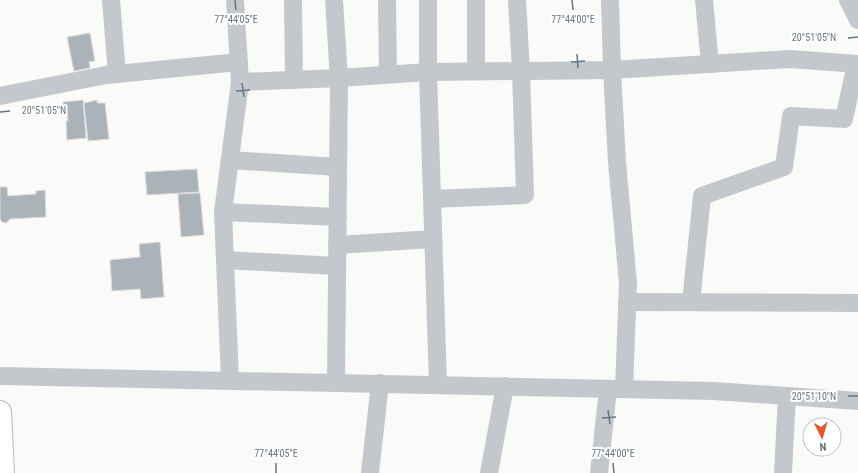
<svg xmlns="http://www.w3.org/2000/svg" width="858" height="473" font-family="'Roboto Condensed',sans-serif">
	<rect width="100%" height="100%" fill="#fafaf8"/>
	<g fill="#aab3b9" stroke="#dcdcda">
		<path d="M90,33L95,61L89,62L90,68L74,71L67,37Z"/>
		<path d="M83,100L86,138L67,140L66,121H68L67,113H64L63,102Z"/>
		<path d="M97,100V103H105L109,139L88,141L84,103Z"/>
		<path d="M197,169L199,192L147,195L145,172Z"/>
		<path d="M0,187H7L8,196L36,194V191L45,190L46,217L10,219L6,223L2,222L0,219Z"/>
		<path d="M200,193L204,235L181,237L178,194Z"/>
		<path d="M160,242L164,297L141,299L140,289L112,291L110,260L140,257L139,244Z"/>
	</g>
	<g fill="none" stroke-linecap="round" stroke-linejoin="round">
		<g stroke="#b3babf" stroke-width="24">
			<path id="secondary" d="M0,412L3,473"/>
		</g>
		<g stroke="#c3c8cc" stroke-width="18">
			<path d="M111,0L117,74"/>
			<path d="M293,0L294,80"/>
			<path d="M334,0L339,78L336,382"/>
			<path d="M387,0L388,74"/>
			<path d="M428,0V72L438,385"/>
			<path d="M476,0V71"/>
			<path d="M610,0L612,70L617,162L628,283L624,389"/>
			<path d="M704,0L710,64"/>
			<path d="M848,0L858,20"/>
			<path d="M240,82L339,78L428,72L612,70L790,59L858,64"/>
			<path d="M0,96L106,75L239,62"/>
			<path d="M230,160L338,167"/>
			<path d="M432,199L525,195L521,71L517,0"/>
			<path d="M223,212L338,217"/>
			<path d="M337,245L433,239"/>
			<path d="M225,260L337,266"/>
			<path d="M627,302L858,303"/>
			<path d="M691,302L702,196L784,167L791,116L844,119L856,64"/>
			<path d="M0,376L714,391L858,401"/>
			<path d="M230,380L223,212L240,82L235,0"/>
			<path d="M370,473L380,383"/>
			<path d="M489,473L505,386"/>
			<path d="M599,473L608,389"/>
			<path d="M783,473L787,396"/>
		</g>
		<use href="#secondary" stroke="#fff" stroke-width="22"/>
	</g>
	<path fill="none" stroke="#657683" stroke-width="1.5" d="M235,0L236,10M572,0L573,10M848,38L858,37M577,54L578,68M571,62L585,61M242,83L244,97M236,91L250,90M0,112L10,111M848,396H858M608,410L610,424M602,418L616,417M276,463V473M613,463L614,473"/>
	<g font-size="10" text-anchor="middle" fill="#657683" stroke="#fff" stroke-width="4" stroke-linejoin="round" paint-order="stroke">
		<text x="236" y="23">77°44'05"E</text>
		<text x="573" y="23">77°44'00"E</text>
		<text x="814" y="41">20°51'05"N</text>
		<text x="44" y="114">20°51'05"N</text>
		<text x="814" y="400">20°51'10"N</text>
		<text x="276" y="457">77°44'05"E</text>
		<text x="613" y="457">77°44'00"E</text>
	</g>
	<g transform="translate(822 437) rotate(175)"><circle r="19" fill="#ffffff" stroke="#c1c8cd"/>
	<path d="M0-3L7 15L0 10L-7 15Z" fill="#e4572e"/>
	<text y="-6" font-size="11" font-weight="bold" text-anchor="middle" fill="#657683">N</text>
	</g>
</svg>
